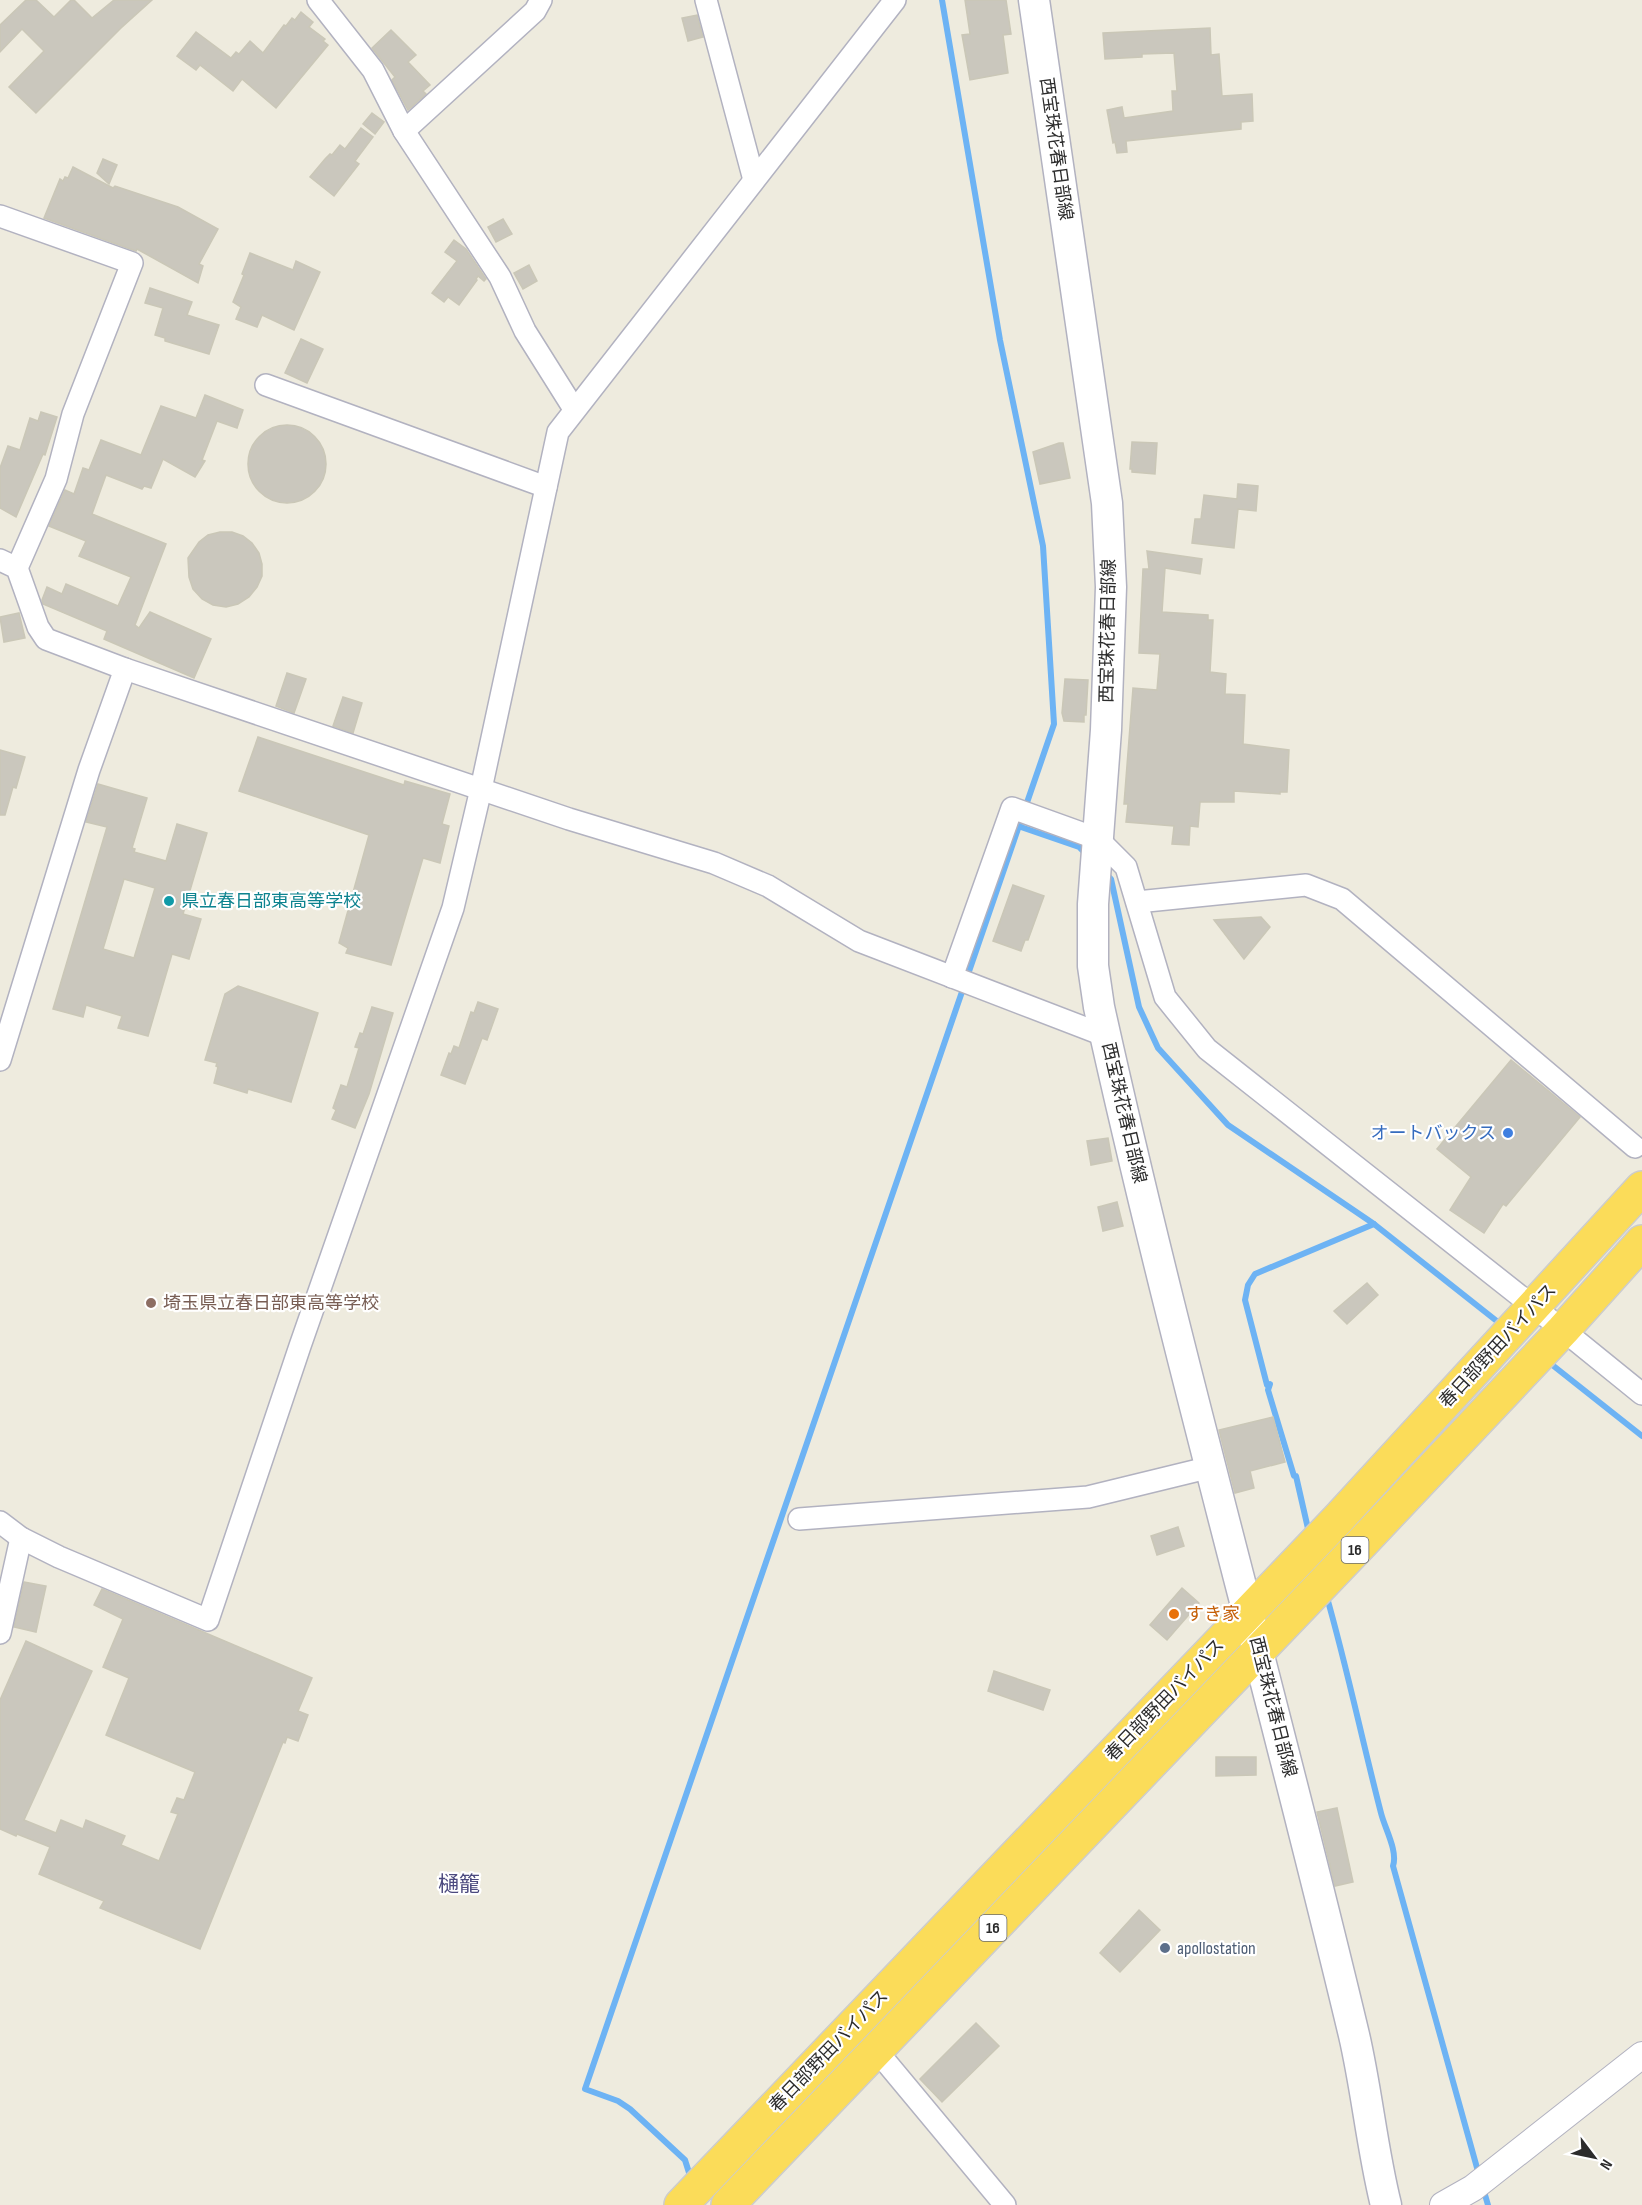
<svg xmlns="http://www.w3.org/2000/svg" width="1642" height="2205" font-family="'Sofia Sans Condensed','Noto Sans JP',sans-serif">
	<rect width="100%" height="100%" fill="#eeebde"/>
	<g fill="none" stroke-linecap="round" stroke-linejoin="round">
		<g stroke="#6db3f4" stroke-width="6">
			<path d="M1018,826L1079,847L1087,855"/>
			<path d="M1105,873L1111,879L1139,1007L1158,1048L1228,1125L1374,1224L1503,1326"/>
			<path d="M1546,1360L1642,1436"/>
			<path d="M1309,1533L1296,1476H1294L1268,1390L1270,1384L1267,1385L1245,1300L1248,1285L1255,1274L1374,1224"/>
			<path d="M1326,1594C1347,1667 1362,1740 1381,1813C1385,1829 1398,1851 1393,1866L1479,2175"/>
			<path d="M691,2179L685,2160L630,2109L618,2101L585,2089L1054,724L1043,546L1000,340L942,0"/>
			<path d="M1483,2188L1488,2205"/>
		</g>
	</g>
	<g fill="#cac7bd" stroke="#cac7b7" stroke-width="1.5" fill-rule="evenodd">
		<path d="M26,0H36L54,17L71,0H74L92,18L114,0H152L121,28L36,113L9,87L44,51L22,29L0,52V25Z"/>
		<path d="M965,0H1006L1011,34L1003,35L1008,73L970,80L962,35L970,34Z"/>
		<path d="M301,12L313,22L309,27L325,39L323,41L328,45L276,108L242,79L233,91L200,65L196,70L177,56L196,32L231,58L236,52L239,54L250,41L263,53L284,25L286,26L292,18L295,20Z"/>
		<path d="M697,15L703,37L688,41L682,18Z"/>
		<path d="M1210,28L1211,55L1219,54L1222,96L1252,94L1253,121L1241,122V129L1126,141L1127,152L1117,153L1115,142L1113,143L1107,110L1122,107L1124,118L1173,111L1172,91H1177L1174,53L1142,54V57L1105,59L1103,33Z"/>
		<path d="M391,30L416,55L408,62L430,85L423,91L426,94L408,110L392,80L395,77L372,48Z"/>
		<path d="M372,113L384,122L375,134L363,124Z"/>
		<path d="M361,128L373,137L355,161L359,164L334,196L310,177L325,159L330,154L332,155L340,145L345,149Z"/>
		<path d="M103,159L117,165L109,184L97,173Z"/>
		<path d="M73,167L113,188L115,186L178,207L218,229L199,264L203,266L198,283L137,249L136,251L44,218L60,179L63,181L65,177L68,178Z"/>
		<path d="M503,219L512,234L496,242L488,227Z"/>
		<path d="M454,240L466,249L486,279L484,281L478,276L476,279L477,280L459,305L448,297L444,302L432,293L457,261L445,252Z"/>
		<path d="M250,253L293,270L296,261L320,272L294,330L262,315L257,327L236,319L241,307L233,302L244,275L242,274Z"/>
		<path d="M529,265L537,281L523,289L514,273Z"/>
		<path d="M150,288L192,302L187,315L219,325L209,354L165,341V338L155,335L163,308L145,303Z"/>
		<path d="M301,339L323,349L307,383L285,373Z"/>
		<path d="M205,395L243,410L237,428L217,421L202,460L205,461L195,477L163,459L151,488L144,486L142,489L106,475L92,514L166,544L135,625L139,628L150,612L211,639L194,678L104,639L107,631L43,604L42,600L47,587L62,594L66,584L118,606L131,577L79,556L86,541L49,526L65,490L74,494L83,468L89,470L101,440L141,455L161,406L196,418Z"/>
		<path d="M41,412L57,417L45,455L43,454L16,517L0,508V468L8,446L20,450L30,418L38,421Z"/>
		<circle cx="287" cy="464" r="39"/>
		<path d="M1132,442L1157,443L1155,474L1132,472V469H1130Z"/>
		<path d="M1059,443H1063L1070,478L1040,484L1033,452Z"/>
		<path d="M1238,484L1258,486L1256,511L1238,509L1234,548L1192,543L1195,519H1201L1204,495L1237,499Z"/>
		<path d="M220,532H232L243,536L252,543L259,553L262,564V576L257,587L249,597L238,604L226,607L213,605L202,599L193,589L189,577L188,558L199,542L208,535Z"/>
		<path d="M1147,551L1202,559L1200,574L1165,568L1162,612L1208,615V620H1213L1210,672L1226,674L1225,694L1245,695L1243,744L1289,750L1287,792H1280V794L1234,791V802H1200L1198,827L1190,826L1189,845L1172,844L1174,826L1126,822L1128,804H1124L1133,688L1157,690L1160,654L1139,653L1143,569H1149Z"/>
		<path d="M19,613L25,638L4,642L0,617Z"/>
		<path d="M287,673L306,679L294,713L276,706Z"/>
		<path d="M1065,679L1088,680L1086,715H1084V722L1064,721L1062,713Z"/>
		<path d="M343,697L362,703L353,733L333,726Z"/>
		<path d="M258,737L404,785L405,781L450,794L442,824L449,826L440,863L423,858L391,965L346,953L348,948L339,943L369,835L239,791Z"/>
		<path d="M0,750L25,757L16,788L13,787L5,815H0Z"/>
		<path d="M98,784L147,798L132,848L135,849L134,852L166,861L177,824L207,833L183,914L201,919L189,959L172,954L148,1036L118,1028L122,1016L86,1005L83,1017L53,1009L107,827L86,822ZM124,879L155,888L134,958L103,949Z"/>
		<path d="M1013,885L1044,896L1028,940H1025L1021,951L993,941Z"/>
		<path d="M1261,917L1270,927L1244,959L1214,920Z"/>
		<path d="M238,986L318,1013L291,1102L248,1089L247,1093L214,1083L218,1067L216,1066L217,1063L205,1060L225,994Z"/>
		<path d="M478,1002L498,1009L487,1040L482,1038L465,1084L441,1075L449,1053L451,1054L454,1046L459,1048L471,1012L474,1013Z"/>
		<path d="M372,1007L393,1013L369,1094L355,1128L332,1119L336,1110L333,1108L341,1085L347,1087L359,1048L355,1047L360,1033L363,1034Z"/>
		<path d="M1511,1060L1580,1117L1506,1206L1503,1204L1484,1233L1450,1210L1471,1177L1437,1149Z"/>
		<path d="M1108,1138L1112,1161L1091,1165L1087,1141Z"/>
		<path d="M1117,1202L1123,1226L1103,1231L1098,1207Z"/>
		<path d="M1367,1283L1378,1295L1347,1324L1334,1311Z"/>
		<path d="M1273,1417L1285,1462L1250,1471L1254,1488L1235,1493L1219,1430Z"/>
		<path d="M1178,1527L1184,1546L1157,1555L1151,1536Z"/>
		<path d="M24,1582L46,1586L36,1632L14,1627Z"/>
		<path d="M1182,1588L1199,1603L1167,1640L1150,1625Z"/>
		<path d="M102,1589L312,1678L298,1711L308,1715L298,1741L287,1737L285,1743L283,1742L200,1949L100,1908L104,1901L39,1874L50,1847L17,1834L16,1836L0,1829V1700L26,1641L92,1671L24,1820L56,1833L61,1820L83,1829L86,1820L125,1836L121,1845L159,1861L178,1814L171,1812L177,1798L184,1800L195,1772L106,1735L129,1678L103,1667L123,1619L94,1605Z"/>
		<path d="M994,1671L1050,1690L1043,1710L988,1691Z"/>
		<path d="M1216,1757H1256V1775L1216,1776Z"/>
		<path d="M1337,1808L1353,1882L1335,1886L1317,1812Z"/>
		<path d="M1139,1910L1160,1930L1120,1972L1100,1953Z"/>
		<path d="M976,2023L999,2046L942,2102L920,2079Z"/>
	</g>
	<g fill="none" stroke-linecap="round" stroke-linejoin="round">
		<g stroke="#b2b2c0" stroke-width="24">
			<g id="minor">
				<path d="M318,0L373,70L404,131L500,277L525,331L574,409"/>
				<path d="M706,0L754,180"/>
				<path d="M404,131L535,11L541,0"/>
				<path d="M0,216L132,263L73,414L56,479L17,568"/>
				<path d="M266,385L546,487"/>
				<path d="M0,560L17,568L38,627L46,639L125,669L569,819L714,863L768,886L859,941L1106,1036"/>
				<path d="M1137,902L1306,885L1342,899L1635,1147"/>
				<path d="M952,977L1012,808L1098,839L1126,867L1165,997L1207,1049L1563,1330L1642,1394"/>
				<path d="M0,1060L89,770L125,669"/>
				<path d="M799,1519L1088,1497L1211,1467"/>
				<path d="M0,1522L21,1538L59,1557L208,1620L300,1346L453,908L481,789L558,432L895,0"/>
				<path d="M0,1633L21,1538"/>
				<path d="M876,2050L1005,2205"/>
			</g>
		</g>
		<g stroke="#b2b2c0" stroke-width="28">
			<path id="tertiary" d="M1443,2205L1473,2188L1642,2055"/>
		</g>
		<g stroke="#b2b2c0" stroke-width="33">
			<path id="secondary" d="M1034,0L1107,503L1111,587L1106,730L1093,904V966L1099,1007C1175,1351 1272,1691 1354,2035C1367,2091 1372,2149 1386,2205"/>
		</g>
		<g stroke="#ccc" stroke-width="36">
			<g id="trunk">
				<path d="M681,2205L1339,1518L1642,1188"/>
				<path d="M728,2205L1359,1546L1563,1330L1642,1242"/>
			</g>
		</g>
		<use href="#minor" stroke="#fff" stroke-width="21"/>
		<use href="#tertiary" stroke="#fff" stroke-width="26"/>
		<use href="#secondary" stroke="#fff" stroke-width="30"/>
		<use href="#trunk" stroke="#fbdc59" stroke-width="33"/>
	</g>
	<circle fill="#0f9aa8" stroke="#fff" stroke-width="2" cx="169" cy="901" r="6"/>
	<circle fill="#3f7fe0" stroke="#fff" stroke-width="2" cx="1508" cy="1133" r="6"/>
	<circle fill="#8d6e63" stroke="#fff" stroke-width="2" cx="151" cy="1303" r="6"/>
	<circle fill="#e8710a" stroke="#fff" stroke-width="2" cx="1174" cy="1614" r="6"/>
	<circle fill="#5c6f8a" stroke="#fff" stroke-width="2" cx="1165" cy="1948" r="6"/>
	<g text-anchor="middle" dominant-baseline="central" stroke-width="4.5" stroke-linejoin="round" paint-order="stroke">
		<g fill="#fff" stroke="#6b6b6b" stroke-width="1.5">
			<rect x="1341.5" y="1537" width="27" height="26" rx="4.5"/>
			<rect x="979.5" y="1915" width="27" height="26" rx="4.5"/>
		</g>
		<g font-size="16" font-weight="bold" fill="#2c2c2c">
			<text x="1355" y="1550">16</text>
			<text x="993" y="1928">16</text>
		</g>
		<g font-size="18" fill="#2c2c2c" stroke="#fff">
			<text transform="translate(1056 149) rotate(82)">西宝珠花春日部線</text>
			<text transform="translate(1108 631) rotate(-89)">西宝珠花春日部線</text>
			<text transform="translate(1124 1113) rotate(77)">西宝珠花春日部線</text>
			<text transform="translate(1498 1346) rotate(-47)">春日部野田バイパス</text>
			<text transform="translate(1165 1700) rotate(-46)">春日部野田バイパス</text>
			<text transform="translate(1273 1707) rotate(76)">西宝珠花春日部線</text>
			<text transform="translate(829 2051) rotate(-46)">春日部野田バイパス</text>
		</g>
		<g font-size="18" fill="#0d838f" stroke="#fff" text-anchor="start">
			<text x="181" y="901">県立春日部東高等学校</text>
		</g>
		<g font-size="18" fill="#366cbe" stroke="#fff" text-anchor="end">
			<text x="1496" y="1133">オートバックス</text>
		</g>
		<g font-size="18" fill="#785e54" stroke="#fff" text-anchor="start">
			<text x="163" y="1303">埼玉県立春日部東高等学校</text>
		</g>
		<g font-size="18" fill="#c56008" stroke="#fff" text-anchor="start">
			<text x="1186" y="1614">すき家</text>
		</g>
		<g font-size="18" fill="#4e5e75" stroke="#fff" text-anchor="start">
			<text x="1177" y="1948">apollostation</text>
		</g>
		<g font-size="21" fill="#4c4a7f" stroke="#fff">
			<text x="459" y="1884">樋籠</text>
		</g>
	</g>
	<g transform="translate(1594 2157) rotate(122)" stroke="#ffffff" stroke-width="4.5" paint-order="stroke">
	<path d="M0-4.5L10 22L0 15L-10 22Z" fill="#2c2c2c"/>
	<text y="-9" font-size="16" font-weight="bold" text-anchor="middle" fill="#2c2c2c">N</text>
	</g>
</svg>
